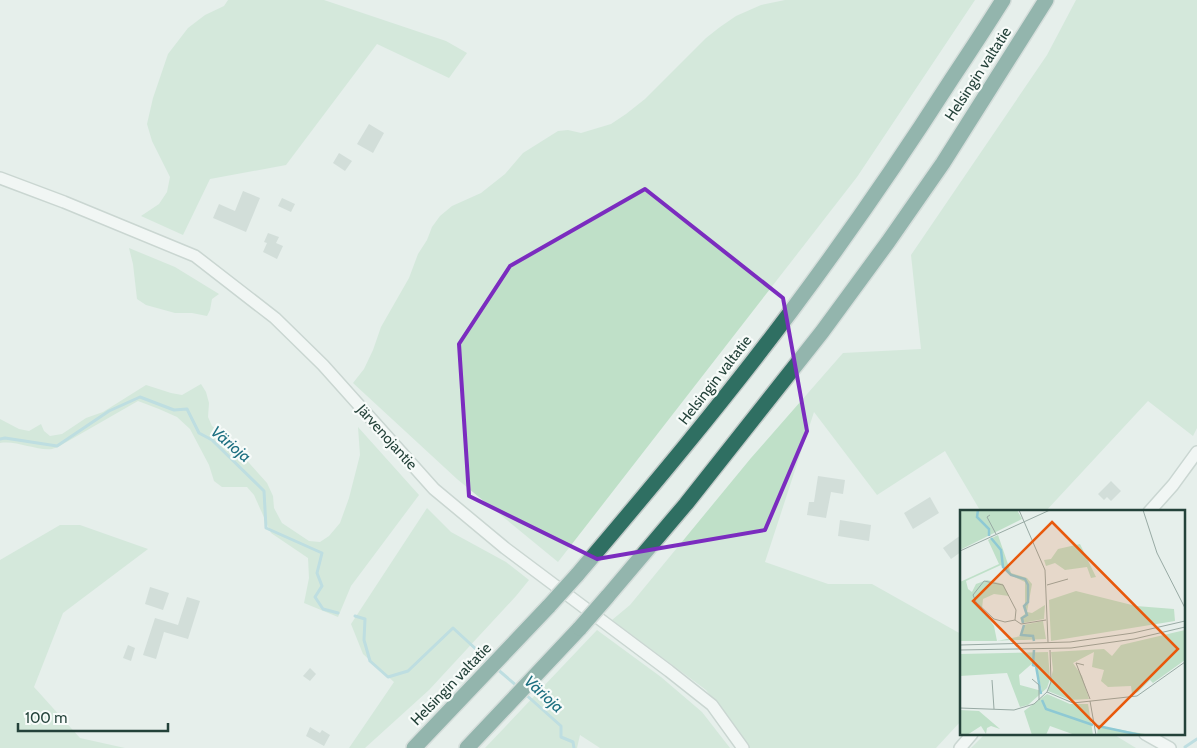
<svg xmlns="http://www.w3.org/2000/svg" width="1197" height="748" font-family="Cabin,sans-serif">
	<rect width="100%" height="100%" fill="#e6efeb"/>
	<g fill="#bfe0c8">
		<path d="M228,0H324L446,41L467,53L449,78L377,44L286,165L210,179L183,235L141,216L159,204L167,192L170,177L152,141L147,124L153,98L168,54L188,28L205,15L224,6Z"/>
		<path d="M785,0H975L857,177L558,562L457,479L353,383L364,369L373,350L381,327L409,278L418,254L427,240L432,227L440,216L452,206L481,193L505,174L523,153L558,131L568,130L581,133L611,124L626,114L645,99L706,38L720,27L736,16L761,5Z"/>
		<path d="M1076,0H1197V428L1193,436L1148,401L1045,512H981L945,451L877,495L814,412L765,562L828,584H872L961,634V721L936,748H749L739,731L706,690L612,620L630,605L751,458L843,353L921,349L911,255L1047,55Z"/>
		<path d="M129,248L175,267L219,294L212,299L210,310L207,316L192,313H175L146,305L137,299L133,264Z"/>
		<path d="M201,384L206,392L209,403L208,417L212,426L227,438L267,483L273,496L274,508L282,523L309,541L320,542L329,536L340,523L349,498L360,455L358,427L419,495L351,586L338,617L304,603L309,578L308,558L271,533L254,495L247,487H222L214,481L209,465L190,429L177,417L159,409L138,401L63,444C60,446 56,448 52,449C37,451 16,440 0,443V419L19,429L29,431L41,424L44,431L50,436L62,434L86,418L103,412L146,385L171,393L182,395Z"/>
		<path d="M427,508L451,532L506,562L529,580L516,596L429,690L365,748H349L394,682L363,654L351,624Z"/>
		<path d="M60,525H80L148,549L63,613L34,687L80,738L125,748H0V560Z"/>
		<path d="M597,630L661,677L702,712L730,748H600L580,735L577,748H485Z"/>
		<path d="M985,734H1113L1136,748H971Z"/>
	</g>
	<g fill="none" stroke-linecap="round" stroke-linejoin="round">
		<g stroke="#8ec9d4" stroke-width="3">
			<path d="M0,439L5,438L57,446L109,411L140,397L174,410L187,409L199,433L212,440L264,491L266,528L322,553L317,573L322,586L315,597L323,609L338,613"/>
			<path d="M355,616L365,619L364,640L370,661L388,677L408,671L453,628L490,662"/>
			<path d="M496,668L518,687"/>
			<path d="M524,693L561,726V737L573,742L574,748"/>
			<path d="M1185,747L1197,739"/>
		</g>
	</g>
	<g fill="#bbcac4">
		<path d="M369,124L384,133L373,153L357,144Z"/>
		<path d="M339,153L352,161L345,171L333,163Z"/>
		<path d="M243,191L260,198L246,232L213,218L219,204L235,211Z"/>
		<path d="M282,198L295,204L291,212L278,206Z"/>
		<path d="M268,233L279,237L276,243L283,246L277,259L263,252L267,243L264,242Z"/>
		<path d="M818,476L845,480L843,494L831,492L826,518L807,515L809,502H814Z"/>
		<path d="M1111,481L1121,491L1111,501L1107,497L1104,500L1098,494Z"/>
		<path d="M930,497L939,513L913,529L904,513Z"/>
		<path d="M840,520L871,525L869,541L838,536Z"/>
		<path d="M961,535V552L951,559L943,548Z"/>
		<path d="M150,587L169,593L163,610L145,604Z"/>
		<path d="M187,597L200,601L188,639L164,632L156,659L143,655L155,618L178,625Z"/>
		<path d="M128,645L135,648L131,661L123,658Z"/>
		<path d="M310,668L316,674L310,681L303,676Z"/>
		<path d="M310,727L320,733L322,730L330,735L324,746L306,736Z"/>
	</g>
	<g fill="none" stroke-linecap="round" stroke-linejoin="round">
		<g stroke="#a8b8b2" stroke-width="14">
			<g id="minor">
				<path d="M0,178L64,202L195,256L275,318L323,365L434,489L505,548L669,671L712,705L743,748"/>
				<path d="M1149,512L1173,485L1197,452"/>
				<path d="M1145,734L1170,748"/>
				<path d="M960,748L972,734"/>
			</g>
		</g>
		<g stroke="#c2cac8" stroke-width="18">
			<g id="highway">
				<path d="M577,575C651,488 724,401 792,310C848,235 901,158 951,80C969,53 986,27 1003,0"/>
				<path d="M607,597L686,504L822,332L888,242L943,163L1046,0"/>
				<path d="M414,748L549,606"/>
				<path d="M467,748L580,628"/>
			</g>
		</g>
		<use href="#minor" stroke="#fff" stroke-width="11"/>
		<use href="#highway" stroke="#2f6f62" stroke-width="15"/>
		<g stroke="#c2cac8" stroke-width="18" stroke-linecap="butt">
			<g id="highway-bridge">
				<path d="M549,606L577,575"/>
				<path d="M580,628L607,597"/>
			</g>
		</g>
		<use href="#highway-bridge" stroke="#2f6f62" stroke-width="15"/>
	</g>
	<path d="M0 0H1197V748H0ZM645,189L783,298L807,431L765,530L597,559L469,496L459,344L510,266Z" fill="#e6efeb" fill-opacity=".55" fill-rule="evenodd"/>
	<path fill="none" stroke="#7b2cbf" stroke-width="4" stroke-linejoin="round" d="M645,189L783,298L807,431L765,530L597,559L469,496L459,344L510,266Z"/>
	<g text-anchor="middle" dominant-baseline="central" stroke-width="4.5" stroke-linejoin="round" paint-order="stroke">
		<g font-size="15" fill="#24423a" stroke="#f7fbf9">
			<text transform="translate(978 74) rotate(-57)">Helsingin valtatie</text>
			<text transform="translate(715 380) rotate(-52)">Helsingin valtatie</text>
			<text transform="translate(387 437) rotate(48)">Järvenojantie</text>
			<text transform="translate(451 684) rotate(-46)">Helsingin valtatie</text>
		</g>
		<g font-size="16" font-style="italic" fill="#1c6f80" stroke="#f7fbf9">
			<text transform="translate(231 444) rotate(40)">Värioja</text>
			<text transform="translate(544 694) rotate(42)">Värioja</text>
		</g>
	</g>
	<g transform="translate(960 510)">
		<rect width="225" height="225" fill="#e6efeb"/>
		<path d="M0,0H57L62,9L0,40ZM38,25L51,63L67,68L72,74L67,102L72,103L85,95L84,109L62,113L60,108L65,104V72L50,65L41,55L6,71L8,79L12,82L16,74L27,70L43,74L49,86L34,84L23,89L22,99L34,116L37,131L61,126L63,115L83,111L86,129L64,130H51L36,131H0V72L39,54L28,30ZM120,34L136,67L131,68L127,57L105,60L95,53L86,56L84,50L91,49L98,39ZM116,81L176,96L214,99L215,111L91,131L89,90ZM225,120V150L193,173L190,170L178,182L172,184L171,176L148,177L141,171L144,160L132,157L134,142L113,153L122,166L129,189L110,190L88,181L93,160L91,142L144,139L152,146L161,135ZM88,142L90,169L87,178L68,195L60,197L47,163L0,166V144ZM75,151L82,181L60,175L59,165ZM87,184L110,194H128L133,225H115L90,216L86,225H72L64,201ZM0,200L19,201L40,219L31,216L27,218L26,224L21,216L7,225H0ZM138,216L191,225H137Z" fill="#bfe0c8" fill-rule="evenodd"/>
		<path fill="none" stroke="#8ec9d4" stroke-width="2.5" d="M18,0L17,7L29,19V26M31,28L41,40L43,57L51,65L65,69L68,75V92L64,96L67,105L62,108L63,113M64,115L61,125L73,126L74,131M74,140L73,155L76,156L81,184M82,190L86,199L133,215M138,216L180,225"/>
		<path fill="none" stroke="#98aaa4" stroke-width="1" d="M59,0L85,60L88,132M183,0L197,43L225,98M30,5L27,7L36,24M0,41L90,0M24,71L43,75L56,100L55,110L45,112L34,109L16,92L13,85ZM87,75L108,69M55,110L61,114L86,110M0,135L110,132L173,123L225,111M0,140L111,138L174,129L225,117M124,155L116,153L130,189M72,169L79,175V190M32,170L34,199M87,182L113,193L177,186L225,152M130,191L136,225M0,198L54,200L74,194L87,182L91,172L90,140"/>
		<path fill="#e8590c" fill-opacity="0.15" stroke="#e8590c" stroke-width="2.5" d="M92,12L218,139L139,218L13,91Z"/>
		<rect width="225" height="225" fill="none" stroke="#24423a" stroke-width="2.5"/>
	</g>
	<path d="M18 723v8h150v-8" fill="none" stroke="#24423a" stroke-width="2.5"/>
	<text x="25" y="723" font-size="15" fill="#24423a" stroke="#f7fbf9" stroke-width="4" paint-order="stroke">100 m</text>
</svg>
